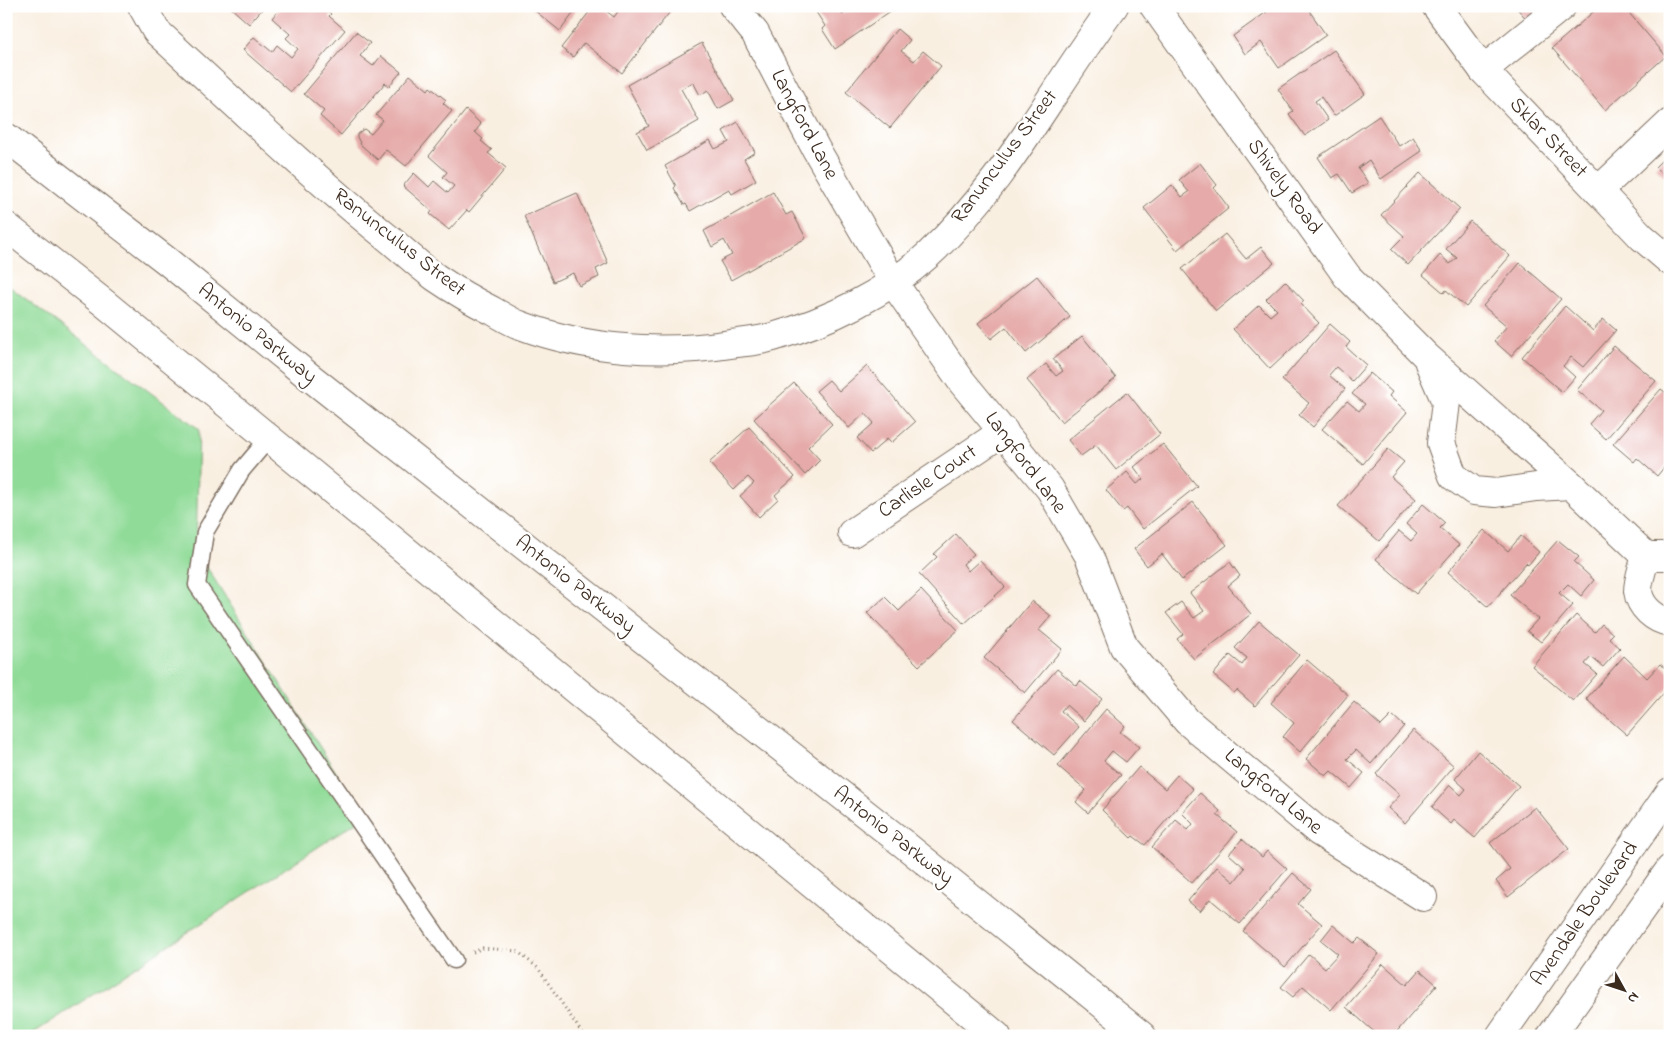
<svg xmlns="http://www.w3.org/2000/svg" width="1676" height="1042" font-family="'Indie Flower',sans-serif">
	<rect width="100%" height="100%" fill="#fff"/>
	<filter id="ink" filterUnits="userSpaceOnUse"><feTurbulence type="fractalNoise" baseFrequency=".02" numOctaves="2"/><feDisplacementMap in="SourceGraphic" scale="10" xChannelSelector="R" yChannelSelector="G"/><feConvolveMatrix kernelMatrix="1 2 1 2 8 2 1 2 1" color-interpolation-filters="sRGB"/></filter>
	<filter id="wash" filterUnits="userSpaceOnUse"><feTurbulence type="fractalNoise" baseFrequency=".0096" numOctaves="4" result="noise"/><feDisplacementMap in="SourceGraphic" scale="20" xChannelSelector="R" yChannelSelector="G"/><feGaussianBlur stdDeviation="1.12" result="paint"/><feColorMatrix in="noise" values="0 0 0 0 0 0 0 0 0 0 0 0 0 0 0 0 0 1.4 0 .05"/><feComposite in="paint" operator="in"/></filter>
	<g filter="url(#wash)">
		<rect width="100%" height="100%" fill="#f9efe1"/>
		<path fill="#90db98" stroke="#66825b" d="M6,284L199,429L196,550L364,817L29,1036H6Z"/>
		<g id="blocks">
			<g fill="#e5aaa9">
				<path d="M229,6H265L249,24Z"/>
				<path d="M282,6H322L331,14L329,16L345,30L291,92L243,50L254,37L272,52L277,45L291,57L298,49L286,38L290,34L272,18Z"/>
				<path d="M529,6H579L560,31Z"/>
				<path d="M594,6H600L614,17L622,6H671L673,8L622,73L584,43L573,57L561,48Z"/>
				<path d="M825,6H838L843,14L853,8L851,6H898L835,49L822,29L825,26L816,12Z"/>
				<path d="M1275,6H1306L1326,35L1279,68L1261,42L1245,54L1233,36Z"/>
				<path d="M1515,6H1547L1529,22Z"/>
				<path d="M1600,6H1623L1666,56L1605,110L1552,48Z"/>
				<path d="M897,29L910,40L901,51L914,61L923,51L941,66L890,128L846,92Z"/>
				<path d="M356,32L370,43L360,56L373,66L381,56L401,72L389,86L385,83L341,135L320,116L324,111L304,94Z"/>
				<path d="M702,43L734,100L718,109L708,90L700,95L693,82L681,89L699,121L647,150L637,132L649,126L627,85Z"/>
				<path d="M1334,50L1365,94L1334,116L1321,97L1315,101L1328,120L1305,136L1289,114L1293,111L1278,89Z"/>
				<path d="M410,75L428,90L430,87L446,100L443,103L452,111L406,166L386,150L378,160L361,145L357,137V134L364,129L371,134L383,120L376,115Z"/>
				<path d="M466,110L481,124L475,132L483,139L481,141L492,150L488,153L506,168L469,212L467,210L449,230L430,214L432,211L403,186L414,173L429,187L434,181L448,193L454,186L443,177L447,172L429,156Z"/>
				<path d="M1379,116L1399,146L1413,137L1422,151L1381,179L1369,160L1358,168L1368,183L1352,193L1339,174L1332,178L1318,157Z"/>
				<path d="M738,122L755,152L744,159L756,180L732,194L729,189L690,211L686,204L684,205L674,188L676,186L665,166L710,140L715,149L729,142L723,131Z"/>
				<path d="M1670,152V181L1655,167Z"/>
				<path d="M1200,163L1217,185L1214,188L1229,208L1177,250L1144,208L1172,185L1182,197L1189,192L1179,180Z"/>
				<path d="M1420,173L1460,209L1408,265L1391,249L1404,236L1381,215Z"/>
				<path d="M773,192L786,215L792,212L806,238L731,280L720,261L732,255L724,240L712,247L704,231Z"/>
				<path d="M577,193L608,263L596,269L599,277L579,286L573,273L553,282L524,216Z"/>
				<path d="M1470,221L1510,256L1466,307L1446,290L1444,293L1423,275L1440,255L1450,264L1457,258L1446,249Z"/>
				<path d="M1225,234L1246,259L1261,247L1274,263L1216,311L1182,269Z"/>
				<path d="M1520,263L1561,299L1511,356L1494,341L1507,326L1483,306Z"/>
				<path d="M1037,276L1070,317L1026,353L1006,327L991,339L978,323Z"/>
				<path d="M1285,281L1304,301L1301,304L1319,323L1270,369L1233,329L1259,305L1270,316L1277,310L1266,299Z"/>
				<path d="M1565,306L1593,331L1603,319L1616,330L1583,367L1571,357L1563,366L1575,377L1562,392L1522,357Z"/>
				<path d="M1330,324L1350,342L1346,347L1366,365L1352,381L1336,367L1329,375L1345,389L1313,427L1299,415L1309,403L1282,380Z"/>
				<path d="M1082,336L1116,378L1062,422L1027,380L1046,364L1056,376L1063,371L1053,359Z"/>
				<path d="M1614,346L1656,381L1606,439L1589,424L1601,410L1577,390Z"/>
				<path d="M867,366L915,422L891,443L887,439L871,453L857,438L874,423L865,413L849,428L816,391L829,380L839,391Z"/>
				<path d="M1370,373L1392,392L1389,396L1407,412L1363,464L1322,429L1347,401L1359,411L1365,404L1352,394Z"/>
				<path d="M794,383L832,424L808,447L820,460L805,475L754,419Z"/>
				<path d="M1661,389L1670,396V460L1657,476L1637,458L1634,462L1613,444Z"/>
				<path d="M1127,392L1160,434L1116,470L1096,445L1081,456L1068,440Z"/>
				<path d="M749,427L795,477L775,495L778,499L759,517L740,496L754,483L748,477L734,490L709,463Z"/>
				<path d="M1163,444L1197,486L1143,529L1127,508L1123,511L1106,490L1127,472L1137,484L1143,479L1134,467Z"/>
				<path d="M1388,449L1404,462L1391,477L1416,499L1379,541L1338,506Z"/>
				<path d="M1193,502L1227,545L1182,580L1162,554L1147,566L1134,549Z"/>
				<path d="M1423,504L1445,523L1440,528L1459,545L1416,594L1376,559L1399,531L1411,541L1417,534L1406,524Z"/>
				<path d="M1484,530L1508,551L1521,536L1539,552L1528,565L1526,563L1488,607L1448,572Z"/>
				<path d="M956,534L974,554L963,564L968,571L980,560L1005,587L964,624L919,574L937,557L934,554Z"/>
				<path d="M1558,540L1579,557L1574,562L1594,580L1581,596L1568,584L1559,593L1573,605L1541,642L1527,631L1538,619L1510,595Z"/>
				<path d="M1230,562L1240,576L1228,586L1251,614L1194,659L1177,639L1183,634L1166,613L1181,602L1194,618L1204,611L1190,593Z"/>
				<path d="M921,590L958,630L919,666L867,613L885,597L899,611Z"/>
				<path d="M1032,601L1051,616L1039,630L1062,649L1025,693L984,658Z"/>
				<path d="M1576,615L1595,632L1602,624L1613,634L1609,638L1620,648L1603,667L1591,657L1585,664L1597,674L1573,701L1532,666Z"/>
				<path d="M1259,621L1299,655L1255,706L1237,690L1234,693L1213,675L1230,655L1242,665L1247,658L1235,648Z"/>
				<path d="M1624,656L1647,678L1660,664L1670,672V686L1627,735L1586,699Z"/>
				<path d="M1307,660L1348,695L1300,752L1283,737L1294,723L1271,703Z"/>
				<path d="M1057,669L1077,686L1080,681L1102,699L1084,721L1066,705L1061,711L1079,727L1054,755L1013,720Z"/>
				<path d="M1354,702L1381,726L1392,715L1404,726L1371,764L1356,750L1347,759L1364,773L1351,788L1331,771L1326,776L1306,759Z"/>
				<path d="M1106,709L1125,726L1120,732L1139,747L1126,762L1112,751L1104,761L1121,775L1088,813L1076,802L1086,790L1058,766Z"/>
				<path d="M1413,730L1454,766L1405,823L1388,808L1400,795L1376,774Z"/>
				<path d="M1478,751L1519,786L1475,838L1454,820L1451,824L1432,807L1450,785L1461,795L1466,789L1455,779Z"/>
				<path d="M1139,767L1165,789L1177,775L1193,789L1145,845L1133,836L1131,838L1102,810Z"/>
				<path d="M1200,793L1220,811L1217,815L1237,832L1192,883L1152,847L1176,820L1188,830L1193,824L1182,813Z"/>
				<path d="M1535,807L1569,849L1508,897L1496,881L1510,869L1490,843Z"/>
				<path d="M1242,839L1262,857L1267,851L1287,869L1240,924L1210,899L1200,911L1188,901L1217,867L1234,882L1245,868L1229,854Z"/>
				<path d="M1293,873L1311,889L1298,904L1322,924L1285,967L1243,931Z"/>
				<path d="M1333,925L1354,943L1359,938L1379,954L1331,1010L1303,986L1293,997L1281,987L1309,954L1325,968L1338,954L1321,940Z"/>
				<path d="M1383,964L1407,985L1420,970L1437,985L1393,1036H1379L1346,1007Z"/>
			</g>
		</g>
	</g>
	<g filter="url(#ink)">
		<use href="#blocks" fill-opacity="0" stroke="#7e6f62" stroke-width="1"/>
		<g fill="none" stroke-linecap="round" stroke-linejoin="round">
			<g stroke="#7e6f62" stroke-width="19">
				<path id="service" d="M269,438L242,470L205,532L197,585L454,960"/>
			</g>
			<g stroke="#7e6f62" stroke-width="30">
				<g id="minor">
					<path d="M142,6L156,31C231,100 305,170 383,234C401,248 417,264 435,277C454,290 473,301 493,311C502,316 511,322 520,325C587,350 661,355 731,344C744,342 759,341 773,337C828,321 885,294 928,255C1005,184 1052,89 1114,6"/>
					<path d="M733,6L755,33L816,149L893,282L962,382L1050,489L1089,556L1124,647L1187,721L1319,832L1423,897"/>
					<path d="M1154,6L1347,276L1427,357L1571,485L1646,556H1670"/>
					<path d="M1436,6L1483,70L1642,237L1670,261"/>
					<path d="M1483,70L1562,6"/>
					<path d="M1598,191L1670,123"/>
					<path d="M1429,363L1446,402L1441,443L1453,476L1474,491L1496,493L1536,487L1571,485"/>
					<path d="M852,533L1004,431"/>
					<path d="M1646,556C1643,567 1638,580 1638,591C1640,607 1655,620 1670,622"/>
				</g>
			</g>
			<g stroke="#7e6f62" stroke-width="30">
				<g id="tertiary">
					<path d="M1500,1036L1670,792"/>
					<path d="M1551,1036L1670,869"/>
				</g>
			</g>
			<g stroke="#7e6f62" stroke-width="30">
				<g id="primary">
					<path d="M6,137L167,261L306,374L905,845L1142,1036"/>
					<path d="M6,226L104,303L997,1036"/>
				</g>
			</g>
			<path stroke="#7e6f62" stroke-width="3" stroke-dasharray="1 4" stroke-linecap="butt" d="M473,952L483,948L517,951L538,968L584,1036"/>
			<use href="#service" stroke="#fff" stroke-width="16"/>
			<use href="#minor" stroke="#fff" stroke-width="28"/>
			<use href="#tertiary" stroke="#fff" stroke-width="28"/>
			<use href="#primary" stroke="#fff" stroke-width="28"/>
		</g>
	</g>
	<g text-anchor="middle" dominant-baseline="central" stroke-width="4.5" stroke-linejoin="round" paint-order="stroke">
		<g font-size="21" fill="#3b2a1e" stroke="#fff">
			<text transform="translate(804 125) rotate(62)">Langford Lane</text>
			<text transform="translate(1548 138) rotate(46)">Sklar Street</text>
			<text transform="translate(1005 157) rotate(-53)">Ranunculus Street</text>
			<text transform="translate(1284 187) rotate(54)">Shively Road</text>
			<text transform="translate(399 243) rotate(38)">Ranunculus Street</text>
			<text transform="translate(257 334) rotate(39)">Antonio Parkway</text>
			<text transform="translate(1025 463) rotate(53)">Langford Lane</text>
			<text transform="translate(928 482) rotate(-34)">Carlisle Court</text>
			<text transform="translate(575 585) rotate(38)">Antonio Parkway</text>
			<text transform="translate(1273 792) rotate(40)">Langford Lane</text>
			<text transform="translate(893 836) rotate(38)">Antonio Parkway</text>
			<text transform="translate(1585 914) rotate(-55)">Avendale Boulevard</text>
		</g>
	</g>
	<rect width="1676" height="1042" fill="none" stroke="#fff" stroke-width="25"/>
	<g transform="translate(1624 990) rotate(130)" stroke="#ffffff" stroke-width="4" paint-order="stroke">
	<path d="M0-4L9 19L0 12L-9 19Z" fill="#3b2a1e"/>
	<text y="-8" font-size="14" font-weight="bold" text-anchor="middle" fill="#3b2a1e">N</text>
	</g>
</svg>
